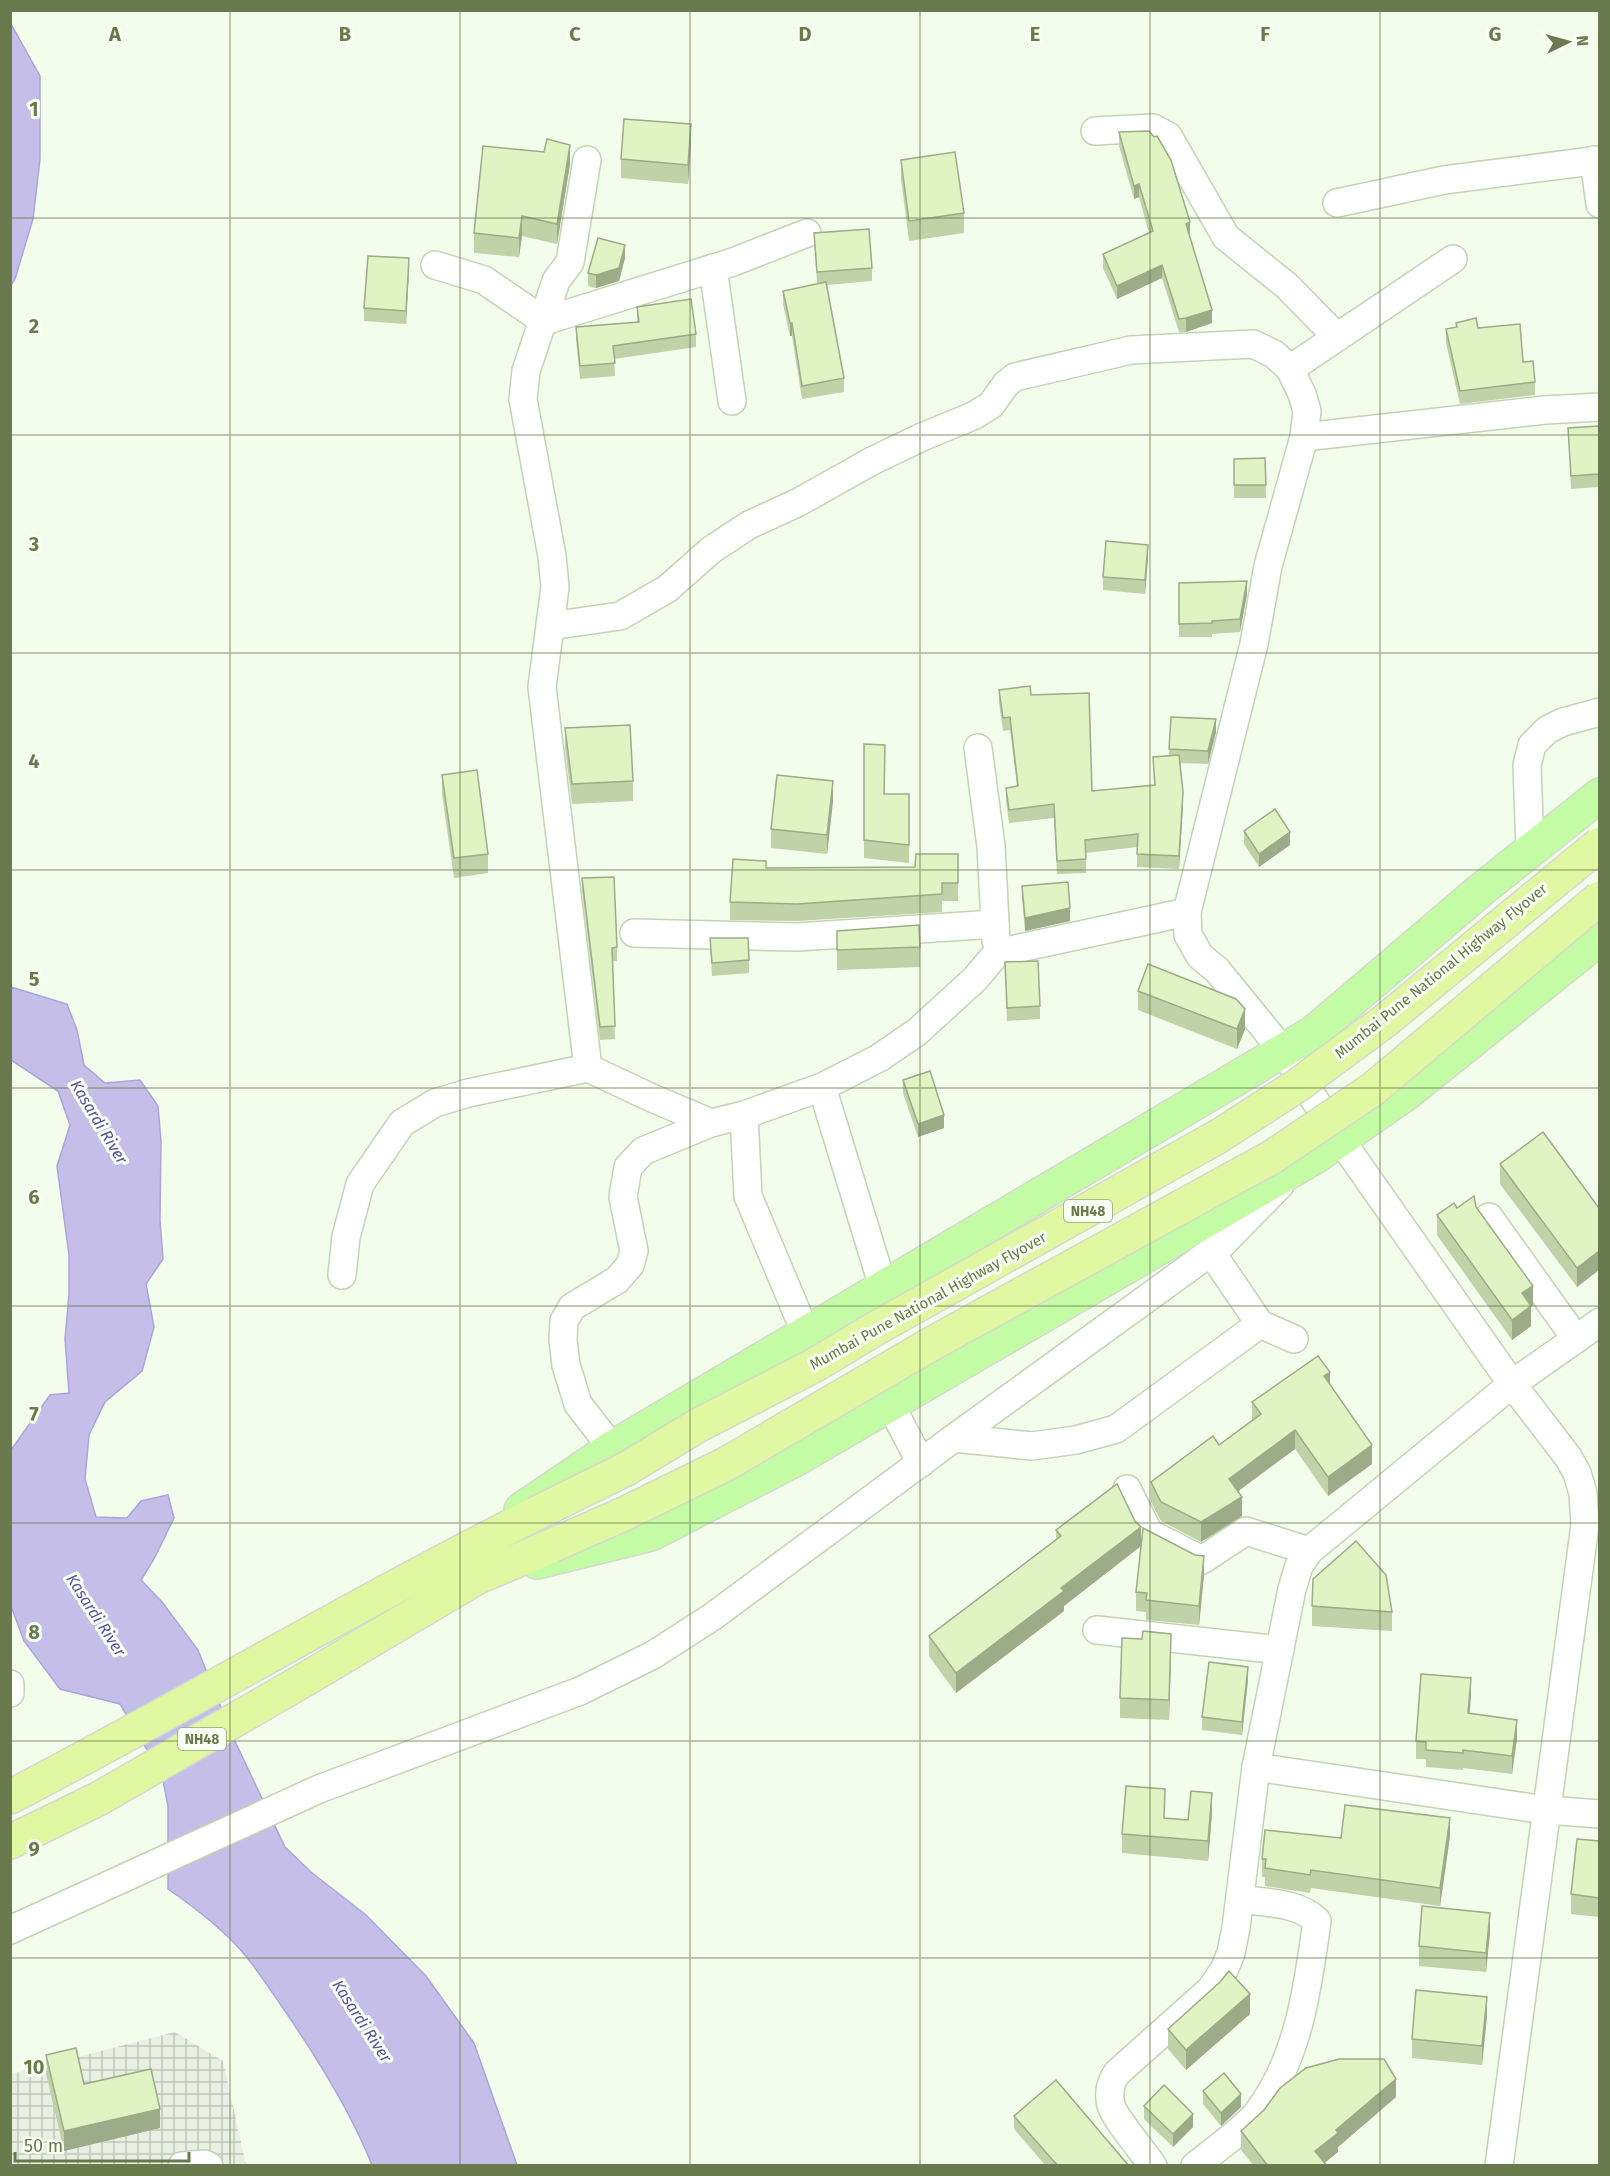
<svg xmlns="http://www.w3.org/2000/svg" width="1610" height="2176" font-family="'Fira Sans',sans-serif">
	<defs>
		<pattern id="industrial-grid" width="8" height="8" patternUnits="userSpaceOnUse" patternTransform="scale(1.5)"><rect width="8" height="8" fill="#eaefe4"/><path d="M0 4h8M4 0v8" fill="none" stroke="#c2c7bb"/></pattern>
	</defs>
	<rect width="100%" height="100%" fill="#f2fdec"/>
	<path fill="url(#industrial-grid)" d="M175,2032L223,2061L246,2165L11,2166V2074Z"/>
	<g fill="#c5bee9" stroke="#aea4db" stroke-width="1.5">
		<path d="M11,24L40,76V159L33,219L15,279L11,285Z"/>
		<path d="M11,987L67,1004L77,1030L84,1065L105,1083L140,1080L158,1106L161,1141L160,1220L163,1259L146,1284L154,1327L142,1371L105,1402L89,1435L85,1479L96,1517L127,1518L141,1501L168,1495L174,1518L154,1559L141,1580L162,1602L198,1650L233,1737L285,1847L311,1872L366,1915L426,1976L474,2043L517,2165H372C351,2112 319,2061 287,2014C273,1994 260,1973 244,1954C223,1929 194,1907 168,1889V1806L162,1775L120,1704L60,1689L24,1641L11,1606V1450L50,1395L69,1393L65,1339L69,1295V1255L57,1166L70,1125L58,1091L11,1060Z"/>
	</g>
	<g fill="none" stroke-linecap="round" stroke-linejoin="round">
		<g stroke="#c4d3b3" stroke-width="30">
			<g id="minor">
				<path d="M1095,131L1153,128L1168,136L1226,237L1287,286L1337,337"/>
				<path d="M587,160L570,262L556,281L526,371L523,399L552,556L555,587L542,687L588,1068L652,1098L711,1123L744,1115L822,1087L879,1058L917,1032L975,979L997,953L1187,912"/>
				<path d="M1594,160L1600,204"/>
				<path d="M1337,203L1444,180L1600,160"/>
				<path d="M435,265L484,280L544,321L733,262L807,233"/>
				<path d="M713,268L732,401"/>
				<path d="M1290,369L1453,259"/>
				<path d="M1304,437L1545,410L1600,407"/>
				<path d="M550,626L620,616L667,589L711,550L749,525L799,502L872,461L922,437L973,416L991,405L1006,384L1015,377L1131,350L1253,344L1274,354L1290,369L1302,394L1307,411L1304,437L1268,566L1254,644L1187,912L1188,935L1200,956L1217,970L1283,1051L1340,1139L1512,1384L1568,1457L1577,1473L1583,1493L1585,1525L1499,2166"/>
				<path d="M978,748L991,846L996,941"/>
				<path d="M1530,851L1527,765L1532,745L1547,730L1563,722L1600,712"/>
				<path d="M634,933L797,937L995,924"/>
				<path d="M822,1087L883,1287"/>
				<path d="M744,1115L748,1196L806,1334"/>
				<path d="M1489,1217L1576,1339"/>
				<path d="M1211,1252L1260,1324L1294,1339"/>
				<path d="M342,1275L346,1237L360,1184L402,1123L435,1103L468,1093L588,1068"/>
				<path d="M890,1404L921,1463"/>
				<path d="M954,1438L1032,1446L1076,1440L1116,1429L1260,1324"/>
				<path d="M612,1448L578,1404L566,1365L563,1340L564,1321L572,1307L617,1280L630,1265L634,1251L623,1197L628,1167L643,1151L711,1123"/>
				<path d="M1127,1489L1149,1533L1202,1560L1246,1531L1309,1551"/>
				<path d="M1097,1630L1280,1650"/>
				<path d="M10,1684V1693"/>
				<path d="M1256,1767L1546,1810L1600,1814"/>
				<path d="M10,1930L319,1789L580,1691L653,1655L712,1617L954,1438L1222,1244L1280,1185"/>
				<path d="M182,2166L204,2164L209,2166"/>
				<path d="M1153,2166C1144,2153 1114,2117 1111,2105C1108,2093 1110,2083 1117,2073L1210,1990L1224,1970L1231,1953L1236,1928L1256,1767L1292,1589L1299,1566L1309,1551L1512,1384L1600,1322"/>
				<path d="M1195,2166C1212,2152 1246,2128 1258,2112C1299,2058 1308,1986 1317,1921C1299,1902 1265,1903 1240,1899"/>
			</g>
		</g>
		<g stroke="#d5dacd" stroke-width="36">
			<g id="major">
				<path d="M521,1510L612,1448L1313,1033L1482,889L1600,795"/>
				<path d="M537,1562L651,1534L798,1458L1315,1157L1407,1093L1600,938"/>
			</g>
		</g>
		<g stroke="#d5dacd" stroke-width="36">
			<g id="highway">
				<path d="M10,1797C187,1705 357,1603 535,1514"/>
				<path d="M10,1842L100,1798L304,1680L476,1578L551,1546"/>
			</g>
		</g>
		<use href="#minor" stroke="#fff" stroke-width="27"/>
		<use href="#major" stroke="#c3fca4" stroke-width="33"/>
		<use href="#highway" stroke="#e0f8a2" stroke-width="33"/>
		<g stroke="#d5dacd" stroke-width="36" stroke-linecap="butt">
			<g id="highway-bridge">
				<path d="M535,1514L626,1469L697,1426L815,1365L873,1330L1219,1136L1298,1085L1386,1020L1600,844"/>
				<path d="M551,1546L626,1513L726,1464L933,1343L1272,1157L1373,1089L1600,898"/>
			</g>
		</g>
		<use href="#highway-bridge" stroke="#e0f8a2" stroke-width="33"/>
	</g>
	<g fill="#c0d2a7">
		<path d="M1119,132L1190,235L1189,236L1212,323L1186,332H1179L1162,278L1117,299L1103,268V254L1149,233L1139,197L1134,199L1119,146Z"/>
		<path d="M691,144L688,184L621,178V159Z"/>
		<path d="M901,160L964,213V233L909,241L901,179Z"/>
		<path d="M570,164L557,244L522,236L519,257L474,253V233Z"/>
		<path d="M814,233L872,268V281L827,285L844,378V392L802,399L792,336H790L783,304V291L817,284Z"/>
		<path d="M625,258L619,281L596,288L588,286V273Z"/>
		<path d="M409,271L406,324L364,321V308Z"/>
		<path d="M637,307L696,334V347L614,359L615,376L580,379L576,340V327L637,323Z"/>
		<path d="M1456,323L1478,328L1535,382V395L1460,404L1446,343V329L1456,327Z"/>
		<path d="M1599,426V487L1571,489L1568,428Z"/>
		<path d="M1265,458L1266,498H1234V459Z"/>
		<path d="M1148,558L1145,594L1103,590V577Z"/>
		<path d="M1179,583L1247,594L1240,632L1212,634V637H1179Z"/>
		<path d="M999,690L1031,695L1092,791L1154,785L1153,757L1169,756L1171,717L1216,732L1208,764L1180,763L1183,805L1179,869L1137,867V847L1086,853V873L1057,874L1054,818L1009,823L1006,801V788L1017,786L1010,730L1003,731L999,703Z"/>
		<path d="M565,728L633,781V801L572,804L565,748Z"/>
		<path d="M864,744L884,794H909V863L864,858Z"/>
		<path d="M442,775L488,854V873L454,878L442,794Z"/>
		<path d="M833,801L827,854L771,848V829Z"/>
		<path d="M1244,831L1290,845L1259,867L1244,844Z"/>
		<path d="M958,854V901H942V912L797,921L730,920V902L766,868L915,867Z"/>
		<path d="M582,878L617,947V961H612L615,1039L600,1040L582,891Z"/>
		<path d="M1022,886L1070,921L1025,931L1022,899Z"/>
		<path d="M837,931L920,947V967L837,970Z"/>
		<path d="M710,938L749,960V973L712,976Z"/>
		<path d="M1005,962L1040,1006V1019L1007,1021Z"/>
		<path d="M1138,991L1245,1029L1237,1049L1138,1010Z"/>
		<path d="M903,1080L944,1128L918,1137L903,1093Z"/>
		<path d="M1500,1164L1599,1208V1270L1577,1287L1500,1184Z"/>
		<path d="M1476,1207L1533,1305L1531,1306V1326L1512,1340L1437,1235V1215Z"/>
		<path d="M1330,1384L1372,1464L1328,1496L1295,1449L1238,1491L1242,1516L1201,1542L1161,1521L1151,1502V1482L1219,1445L1252,1420V1402Z"/>
		<path d="M1056,1530L1141,1546L1064,1606V1611L956,1693L929,1656V1636L1056,1539Z"/>
		<path d="M1195,1555L1204,1575L1199,1625L1146,1620V1612L1136,1611V1592Z"/>
		<path d="M1312,1606L1392,1612V1631L1312,1626Z"/>
		<path d="M1171,1654L1169,1720L1120,1718V1698Z"/>
		<path d="M1248,1680L1242,1735L1202,1730V1717Z"/>
		<path d="M1471,1696L1469,1714L1517,1738L1512,1774L1463,1768V1770L1426,1767V1759H1416V1741Z"/>
		<path d="M1212,1813L1208,1861L1122,1853V1834L1165,1818L1188,1820Z"/>
		<path d="M1450,1836L1440,1906L1311,1888L1310,1893L1265,1886V1877H1262V1859L1341,1838Z"/>
		<path d="M1599,1841V1917L1571,1914V1894Z"/>
		<path d="M1490,1932L1486,1972L1419,1966V1946Z"/>
		<path d="M1250,2014L1186,2070L1168,2049V2029Z"/>
		<path d="M1487,2016L1482,2065L1412,2058V2039Z"/>
		<path d="M46,2055L84,2084L160,2128L64,2151L46,2074Z"/>
		<path d="M1203,2091L1241,2107L1221,2126L1203,2104Z"/>
		<path d="M1396,2097L1338,2147V2152L1324,2163L1327,2166H1254L1241,2150V2131L1264,2110Z"/>
		<path d="M1144,2106L1193,2127L1173,2147L1144,2119Z"/>
		<path d="M1014,2116L1129,2166H1046L1014,2129Z"/>
	</g>
	<g fill="#9cab88">
		<path d="M691,124V144L688,184V165Z"/>
		<path d="M570,145V164L557,244V224Z"/>
		<path d="M1139,184V197L1134,199V186Z"/>
		<path d="M522,216V236L519,257V238Z"/>
		<path d="M1190,222V235L1186,237V224Z"/>
		<path d="M625,245V258L619,281L596,288V275Z"/>
		<path d="M409,258V271L406,324V311Z"/>
		<path d="M1162,265V278L1117,299V286Z"/>
		<path d="M1212,310V323L1186,332V318Z"/>
		<rect x="790" y="323" width="2" height="13"/>
		<path d="M1148,545V558L1145,594V580Z"/>
		<path d="M1247,581V594L1240,632V619Z"/>
		<path d="M1216,719V732L1208,764V751Z"/>
		<path d="M833,781V801L827,854V835Z"/>
		<path d="M1183,792V805L1179,869V856Z"/>
		<path d="M1290,832V845L1259,867V854Z"/>
		<path d="M1070,908V921L1025,931V918Z"/>
		<path d="M1245,1009V1029L1237,1049V1029Z"/>
		<path d="M944,1115V1128L918,1137V1124Z"/>
		<path d="M1599,1251V1270L1577,1287V1268Z"/>
		<path d="M1533,1286V1305L1522,1313V1293Z"/>
		<path d="M1531,1306V1326L1512,1340V1320Z"/>
		<path d="M1330,1372V1392L1324,1376Z"/>
		<path d="M1295,1430V1449L1229,1498V1479Z"/>
		<path d="M1372,1445V1464L1328,1496V1477Z"/>
		<path d="M1242,1497V1516L1201,1542V1522Z"/>
		<path d="M1141,1527V1546L1064,1606V1611L956,1693V1673L1061,1588Z"/>
		<path d="M1204,1556V1575L1199,1625V1606Z"/>
		<path d="M1171,1634V1654L1169,1720V1700Z"/>
		<path d="M1248,1667V1680L1242,1735V1722Z"/>
		<path d="M1471,1678V1696L1468,1731V1713Z"/>
		<path d="M1517,1720V1738L1512,1774V1756Z"/>
		<path d="M1212,1793V1813L1208,1861V1841Z"/>
		<path d="M1450,1818V1836L1440,1906V1888Z"/>
		<path d="M1490,1913V1932L1486,1972V1953Z"/>
		<path d="M1250,1994V2014L1186,2070V2050Z"/>
		<path d="M1487,1997V2016L1482,2065V2046Z"/>
		<path d="M1396,2079V2097L1338,2147V2152L1321,2166L1315,2151L1336,2130Z"/>
		<path d="M1241,2094V2107L1221,2126V2113Z"/>
		<path d="M160,2109V2128L64,2151V2131Z"/>
		<path d="M1193,2114V2127L1173,2147V2134Z"/>
	</g>
	<g fill="#dff4c2" stroke="#9cab88" stroke-width="1.5">
		<path d="M624,119L691,124L688,165L621,159Z"/>
		<path d="M1149,131L1154,137L1157,136L1171,160L1190,222L1186,224L1212,310L1186,318L1179,319L1162,265L1117,286L1103,254L1153,231L1139,184L1134,186L1119,132Z"/>
		<path d="M547,139L570,145L557,224L522,216L519,238L474,233L483,146L544,152Z"/>
		<path d="M955,152L964,213L909,221L901,160Z"/>
		<path d="M869,229L872,268L817,272L814,233Z"/>
		<path d="M598,238L625,245L619,268L596,275L588,273Z"/>
		<path d="M368,256L409,258L406,311L364,308Z"/>
		<path d="M826,282L844,378L802,386L792,323H790L783,291Z"/>
		<path d="M691,299L696,334L613,346L615,363L580,366L576,327L639,322L637,307Z"/>
		<path d="M1476,318L1478,328L1520,324L1523,362L1533,361L1535,382L1460,391L1446,329L1457,327L1456,323Z"/>
		<path d="M1599,426V474L1571,476L1568,428Z"/>
		<path d="M1265,458L1266,485H1234V459Z"/>
		<path d="M1106,541L1148,545L1145,580L1103,577Z"/>
		<path d="M1247,581L1240,619L1212,621V623L1179,624V583Z"/>
		<path d="M1030,686L1031,695L1089,693L1092,791L1155,785L1153,757L1179,755L1183,792L1179,856L1137,854L1138,834L1085,840L1086,859L1057,861L1054,804L1009,810L1006,788L1018,786L1010,717L1003,718L999,690Z"/>
		<path d="M1171,717L1216,719L1208,751L1169,749Z"/>
		<path d="M630,725L633,781L572,784L565,728Z"/>
		<path d="M864,744L885,745L884,794H909V845L864,840Z"/>
		<path d="M477,770L488,854L454,858L442,775Z"/>
		<path d="M777,775L833,781L827,835L771,829Z"/>
		<path d="M1275,809L1290,832L1259,854L1244,831Z"/>
		<path d="M916,854H958V883H942V894L797,904L730,902L733,859L766,861V868L915,867Z"/>
		<path d="M614,877L617,947L612,948L615,1026L600,1027L582,878Z"/>
		<path d="M1068,882L1070,908L1025,918L1022,886Z"/>
		<path d="M919,925L920,947L837,950V931Z"/>
		<path d="M710,938H748L749,960L712,963Z"/>
		<path d="M1038,961L1040,1006L1007,1008L1005,962Z"/>
		<path d="M1148,964L1236,999L1245,1009L1237,1029L1138,991Z"/>
		<path d="M930,1071L944,1115L918,1124L903,1080Z"/>
		<path d="M1543,1132L1599,1208V1251L1577,1268L1500,1164Z"/>
		<path d="M1474,1196L1476,1207L1533,1286L1522,1293L1531,1306L1512,1320L1437,1215L1454,1203L1457,1208Z"/>
		<path d="M1318,1356L1330,1372L1324,1376L1372,1445L1328,1477L1295,1430L1229,1479L1242,1497L1201,1522L1161,1502L1151,1482L1213,1436L1219,1445L1261,1414L1252,1402Z"/>
		<path d="M1117,1484L1135,1521L1141,1527L1061,1588L1064,1591L956,1673L929,1636L1061,1536L1056,1530Z"/>
		<path d="M1143,1528L1195,1555L1204,1556L1199,1606L1146,1600L1147,1593L1136,1592Z"/>
		<path d="M1356,1541L1386,1575L1392,1612L1312,1606L1313,1579Z"/>
		<path d="M1143,1631L1171,1634L1169,1700L1120,1698L1122,1638L1142,1639Z"/>
		<path d="M1209,1662L1248,1667L1242,1722L1202,1717Z"/>
		<path d="M1421,1674L1471,1678L1468,1713L1517,1720L1512,1756L1463,1750V1753L1426,1750V1742L1416,1741Z"/>
		<path d="M1126,1786L1165,1789L1164,1818L1188,1820L1191,1791L1212,1793L1208,1841L1122,1834Z"/>
		<path d="M1345,1805L1450,1818L1440,1888L1311,1870L1310,1875L1265,1868L1266,1859H1262L1265,1830L1341,1838Z"/>
		<path d="M1577,1839L1599,1841V1898L1571,1894Z"/>
		<path d="M1422,1906L1490,1913L1486,1953L1419,1946Z"/>
		<path d="M1229,1971L1250,1994L1186,2050L1168,2029L1220,1982Z"/>
		<path d="M1416,1990L1487,1997L1482,2046L1412,2039Z"/>
		<path d="M76,2048L84,2084L151,2069L160,2109L64,2131L46,2055Z"/>
		<path d="M1339,2059H1384L1396,2079L1336,2130L1338,2133L1315,2151L1327,2166H1268L1241,2131L1264,2110L1280,2088L1306,2068Z"/>
		<path d="M1224,2073L1241,2094L1221,2113L1203,2091Z"/>
		<path d="M1056,2080L1129,2166H1058L1014,2116Z"/>
		<path d="M1164,2085L1193,2114L1173,2134L1144,2106Z"/>
	</g>
	<path fill="none" stroke="#697b4c" stroke-width="1.5" stroke-opacity="0.55" d="M230,10V2166M460,10V2166M690,10V2166M920,10V2166M1150,10V2166M1380,10V2166M10,218H1600M10,435H1600M10,653H1600M10,870H1600M10,1088H1600M10,1306H1600M10,1523H1600M10,1741H1600M10,1958H1600"/>
	<g text-anchor="middle" dominant-baseline="central" stroke-width="6" stroke-linejoin="round" paint-order="stroke">
		<g fill="#f8fff3" stroke="#94a37e" stroke-width="1.5">
			<rect x="1064" y="1200" width="48" height="22" rx="4.5"/>
			<rect x="178" y="1728" width="48" height="22" rx="4.5"/>
		</g>
		<g font-size="14" font-weight="bold" fill="#697b4c">
			<text x="1088" y="1211">NH48</text>
			<text x="202" y="1739">NH48</text>
		</g>
		<g font-size="15" fill="#697b4c" stroke="#f8fff3">
			<text transform="translate(1441 971) rotate(-39)">Mumbai Pune National Highway Flyover</text>
			<text transform="translate(928 1301) rotate(-29)">Mumbai Pune National Highway Flyover</text>
		</g>
		<g font-size="16" font-style="italic" fill="#5e4ea4" stroke="#f8fff3">
			<text transform="translate(99 1122) rotate(59)">Kasardi River</text>
			<text transform="translate(96 1615) rotate(57)">Kasardi River</text>
			<text transform="translate(362 2021) rotate(57)">Kasardi River</text>
		</g>
	</g>
	<g font-size="20" text-anchor="middle" font-weight="bold" fill="#697b4c" stroke="#f8fff3" stroke-width="6" stroke-linejoin="round" paint-order="stroke">
		<text x="115" y="41">A</text>
		<text x="345" y="41">B</text>
		<text x="575" y="41">C</text>
		<text x="805" y="41">D</text>
		<text x="1035" y="41">E</text>
		<text x="1265" y="41">F</text>
		<text x="1495" y="41">G</text>
		<text x="34" y="116">1</text>
		<text x="34" y="333">2</text>
		<text x="34" y="551">3</text>
		<text x="34" y="768">4</text>
		<text x="34" y="986">5</text>
		<text x="34" y="1204">6</text>
		<text x="34" y="1421">7</text>
		<text x="34" y="1639">8</text>
		<text x="34" y="1856">9</text>
		<text x="34" y="2074">10</text>
	</g>
	<rect width="1610" height="2176" fill="none" stroke="#697b4c" stroke-width="24"/>
	<g transform="translate(1568 42) rotate(85)" stroke="#f8fff3" stroke-width="4.5" paint-order="stroke">
	<path d="M0-4.5L10 22L0 15L-10 22Z" fill="#697b4c"/>
	<text y="-9" font-size="16" font-weight="bold" text-anchor="middle" fill="#697b4c">N</text>
	</g>
	<path d="M15 2152v9h174v-9" fill="none" stroke="#697b4c" stroke-width="3"/>
	<text x="24" y="2152" font-size="18" fill="#697b4c" stroke="#f8fff3" stroke-width="4.5" paint-order="stroke">50 m</text>
</svg>
